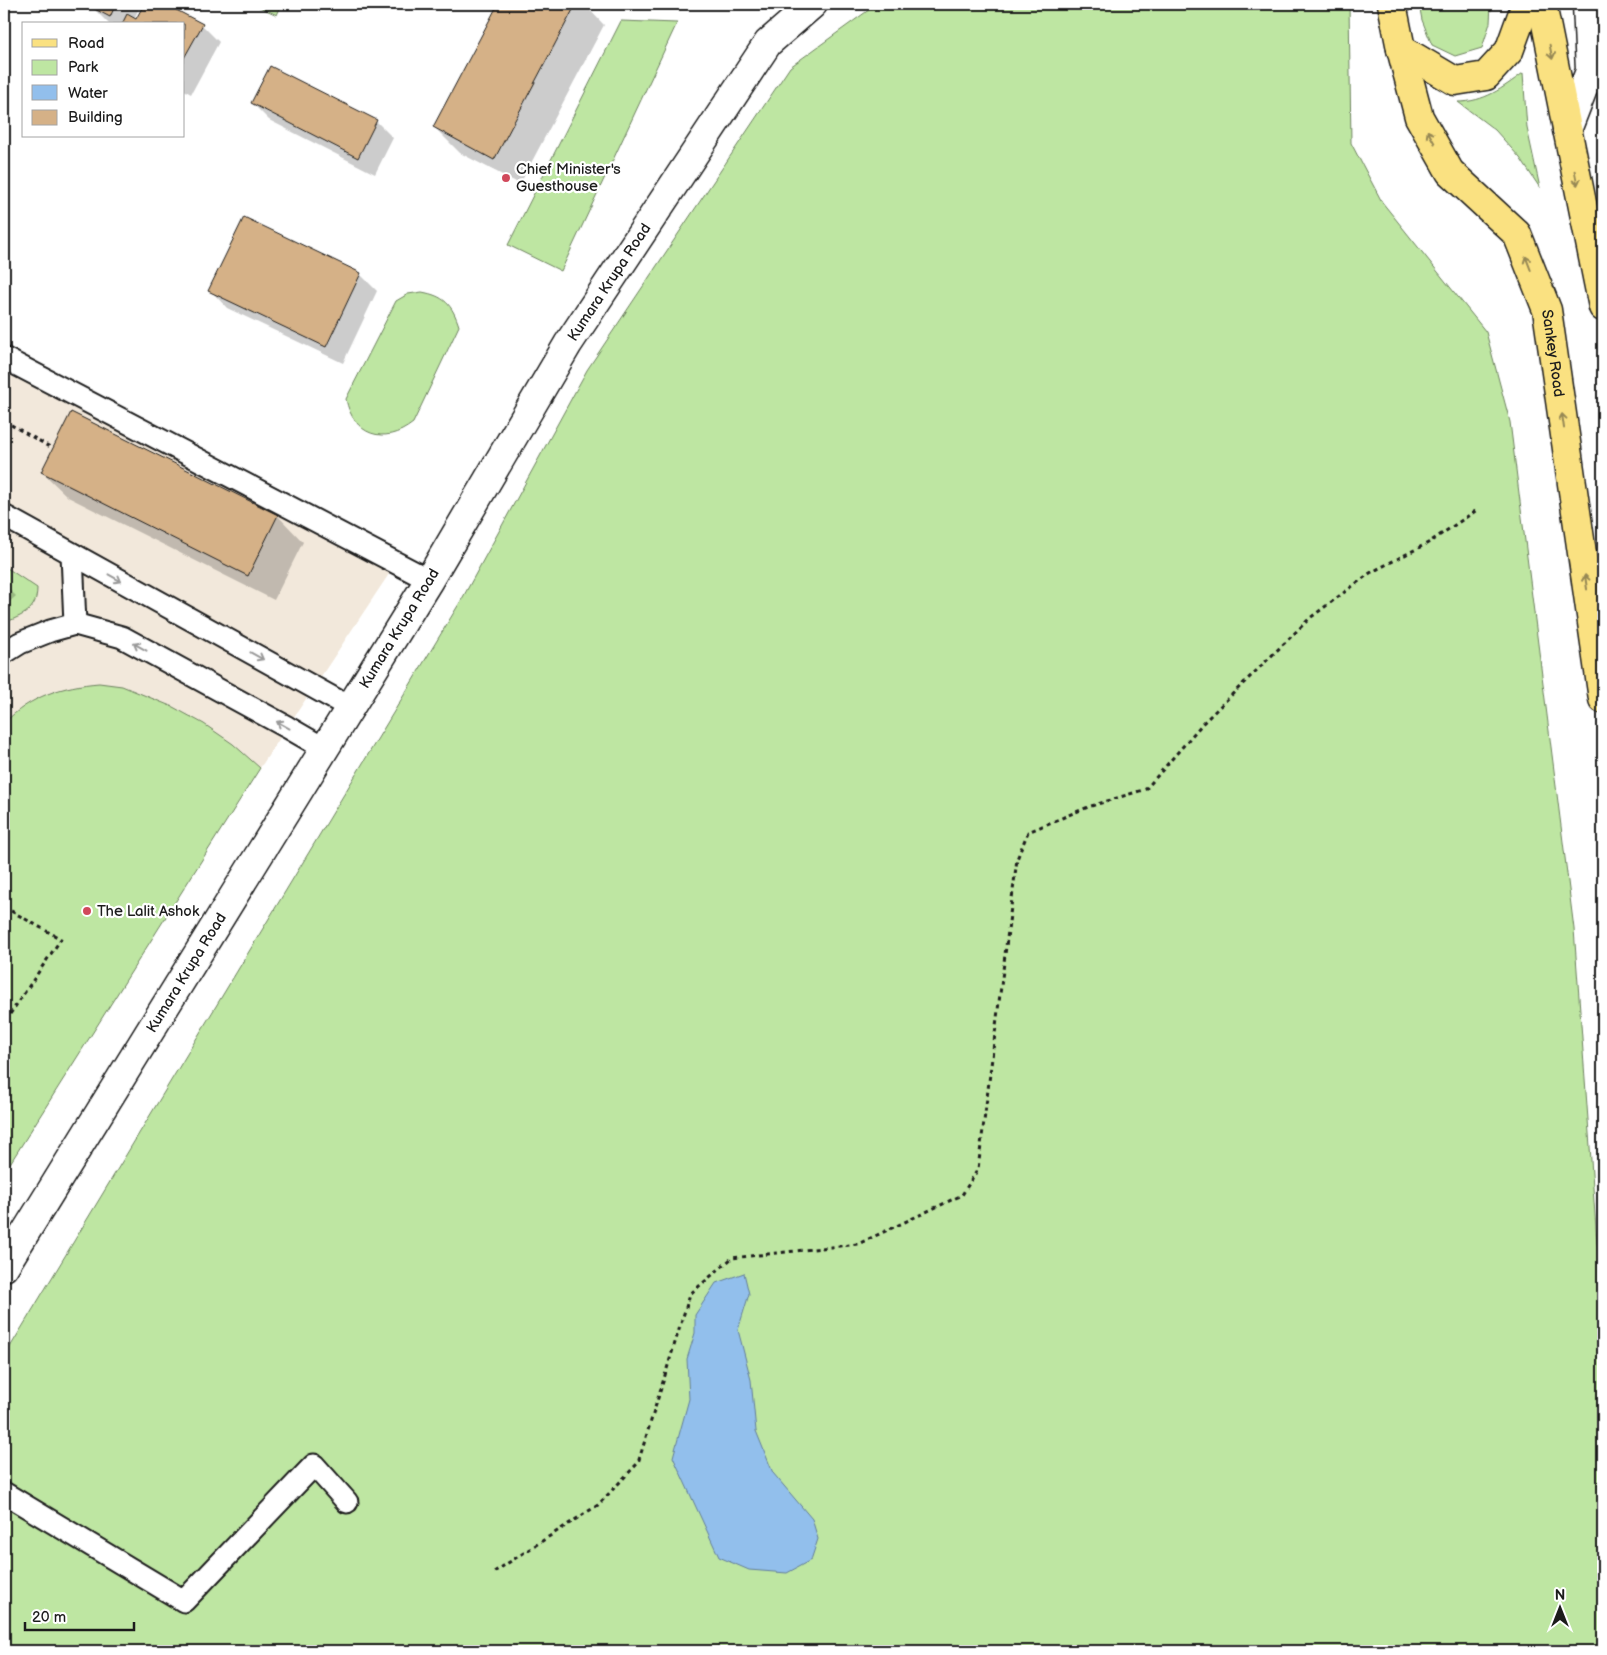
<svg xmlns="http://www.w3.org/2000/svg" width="1607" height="1655" font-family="'Balsamiq Sans',sans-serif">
	<rect width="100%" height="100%" fill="#fff"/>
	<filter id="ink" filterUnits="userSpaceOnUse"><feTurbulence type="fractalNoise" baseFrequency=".02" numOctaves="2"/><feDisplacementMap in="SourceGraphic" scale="10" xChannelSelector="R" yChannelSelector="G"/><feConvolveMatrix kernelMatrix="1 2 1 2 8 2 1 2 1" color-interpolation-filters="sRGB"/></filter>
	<g filter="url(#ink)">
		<path fill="#f2e8db" d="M4,365L393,568L260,768L4,1173Z"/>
		<g fill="#bee6a2" stroke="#6d815f">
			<path d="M253,4H282L277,15Z"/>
			<path d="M877,4H1349L1351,143L1382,202L1486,332L1510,422L1574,929L1597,1242L1603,1283V1651H4V1357L462,599L587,370L790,67Z"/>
			<path d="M1419,4H1491L1490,23L1482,48L1455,56L1432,45L1422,20Z"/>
			<path d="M621,21L677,23L561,271L508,245Z"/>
			<path d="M1523,73L1527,128L1540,188L1520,158L1495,130L1458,102C1484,102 1503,88 1523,73Z"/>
			<path d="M422,292C444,296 452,304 459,326L413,423C384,446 353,435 346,399L396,301L408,294Z"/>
			<path d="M4,566L37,588C37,611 23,615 4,623Z"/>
			<path d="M99,683L122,686L173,707L204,724L233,744L260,768L4,1173V723C31,696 62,686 99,683Z"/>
		</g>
		<path fill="#92bfec" stroke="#637e99" d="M744,1273L749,1294L738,1330L751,1380L756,1431L773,1473L812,1519L818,1539L811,1560L787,1573L749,1570L719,1557L673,1457L689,1399L687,1359L695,1333V1315L716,1283Z"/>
		<g fill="#0003">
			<path d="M92,4H141L134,19L136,21L146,4H163L202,25L219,42L191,94L184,90V24H109L91,6Z"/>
			<path d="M499,4H588L587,7L604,25L520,184L460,153L434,127Z"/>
			<path d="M252,103L376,121L393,138L375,174L269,120Z"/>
			<path d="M244,219L360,274L377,291L343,363L227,308L210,290Z"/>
			<path d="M72,413L278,516L303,542L274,600L68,497L42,472Z"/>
			<path d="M4,584L16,596L4,607Z"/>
		</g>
		<g fill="#d5b187" stroke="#1c1c1c">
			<path d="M91,4H116L110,17L89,6Z"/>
			<path d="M144,4H165L203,24L184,58V24H122L127,14L136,19Z"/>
			<path d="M498,4H576L494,160L433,127Z"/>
			<path d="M270,66L377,120L358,158L251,103Z"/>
			<path d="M244,217L361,273L326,347L208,291Z"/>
			<path d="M71,412L278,515L248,576L41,472Z"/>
		</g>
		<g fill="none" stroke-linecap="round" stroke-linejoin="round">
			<g stroke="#1c1c1c" stroke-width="25">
				<g id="service">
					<path d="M4,358L429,580"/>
					<path d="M4,516L351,708"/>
					<path d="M72,554L75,624"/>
					<path d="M4,653L20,643L50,631L75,624L122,637L287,727L325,749"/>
					<path d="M4,1493L184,1601L314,1465L347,1502"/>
				</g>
			</g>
			<g stroke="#1c1c1c" stroke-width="31">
				<g id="tertiary">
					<path d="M1567,130L1590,71L1587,4"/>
					<path id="s1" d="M4,1267L429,580L568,344L768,43L813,4"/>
				</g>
			</g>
			<g stroke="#1c1c1c" stroke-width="31">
				<g id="primary">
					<path id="s2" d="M1392,4L1401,49L1419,117L1450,172L1517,234L1547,310L1603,699"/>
					<path d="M1542,4L1603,307"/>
					<path d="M1401,49L1455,81L1486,76L1509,51L1526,4"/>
				</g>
			</g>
			<g stroke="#1c1c1c" stroke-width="3" stroke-dasharray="4 4" stroke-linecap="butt">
				<path d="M4,421L52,448"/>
				<path d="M4,907L61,939L4,1023"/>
				<path d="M494,1572L598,1505L638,1463L690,1294L732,1258L858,1244L962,1195L978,1169L1017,859L1028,832L1088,807L1146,789L1203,723L1310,618L1370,573L1428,543L1477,510"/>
			</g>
			<use href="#service" stroke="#fff" stroke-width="21"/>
			<use href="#tertiary" stroke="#fff" stroke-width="28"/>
			<use href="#primary" stroke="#fae181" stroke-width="28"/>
		</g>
		<defs><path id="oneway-shaft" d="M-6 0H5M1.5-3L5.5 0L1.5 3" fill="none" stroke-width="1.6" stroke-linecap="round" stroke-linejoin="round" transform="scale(1.25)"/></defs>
		<g stroke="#968854">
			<use href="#oneway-shaft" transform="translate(1551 52) rotate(79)"/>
			<use href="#oneway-shaft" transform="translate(1431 137) rotate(-119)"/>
			<use href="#oneway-shaft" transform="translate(1576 178) rotate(79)"/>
			<use href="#oneway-shaft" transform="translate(1528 263) rotate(-111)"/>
			<use href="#oneway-shaft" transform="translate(1563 421) rotate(-98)"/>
			<use href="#oneway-shaft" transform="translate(1586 582) rotate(-98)"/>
		</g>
		<g stroke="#999">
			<use href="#oneway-shaft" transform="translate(115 578) rotate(29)"/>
			<use href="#oneway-shaft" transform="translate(140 647) rotate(-151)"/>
			<use href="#oneway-shaft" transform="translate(257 656) rotate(29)"/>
			<use href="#oneway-shaft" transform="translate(283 725) rotate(-151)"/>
		</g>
	</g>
	<g fill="#d1495b" stroke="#fff" stroke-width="2">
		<circle cx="506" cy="178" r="5"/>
		<circle cx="87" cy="911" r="5"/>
	</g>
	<g text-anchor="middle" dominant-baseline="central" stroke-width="4.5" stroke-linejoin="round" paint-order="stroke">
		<g font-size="15" fill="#1c1c1c" stroke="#fff" text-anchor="start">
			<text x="516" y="169">Chief Minister's<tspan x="516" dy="17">Guesthouse</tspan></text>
			<text x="97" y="911">The Lalit Ashok</text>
		</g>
		<g font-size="15" fill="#1c1c1c" stroke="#fff">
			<text stroke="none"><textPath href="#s1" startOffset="1156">Kumara Krupa Road</textPath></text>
			<text stroke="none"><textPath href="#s2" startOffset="396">Sankey Road</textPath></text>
			<text stroke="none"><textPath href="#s1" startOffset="751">Kumara Krupa Road</textPath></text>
			<text stroke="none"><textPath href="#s1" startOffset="346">Kumara Krupa Road</textPath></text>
		</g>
	</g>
	<rect width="1607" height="1655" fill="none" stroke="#fff" stroke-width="20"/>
	<rect x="10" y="10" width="1587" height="1635" fill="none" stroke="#1c1c1c" stroke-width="2" filter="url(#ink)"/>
	<rect x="22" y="22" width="162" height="115" fill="#ffffff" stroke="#a4a4a4"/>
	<rect x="32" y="39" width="25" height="8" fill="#fae181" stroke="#a4a4a4"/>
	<text x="68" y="48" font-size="15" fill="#1c1c1c">Road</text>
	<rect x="32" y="60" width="25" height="15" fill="#bee6a2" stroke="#a4a4a4"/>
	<text x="68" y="72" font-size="15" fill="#1c1c1c">Park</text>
	<rect x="32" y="85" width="25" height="15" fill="#92bfec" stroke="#a4a4a4"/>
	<text x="68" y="98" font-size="15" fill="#1c1c1c">Water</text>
	<rect x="32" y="110" width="25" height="15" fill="#d5b187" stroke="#a4a4a4"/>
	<text x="68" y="122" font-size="15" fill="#1c1c1c">Building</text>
	<g transform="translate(1560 1608)" stroke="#ffffff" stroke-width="4" paint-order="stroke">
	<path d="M0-4L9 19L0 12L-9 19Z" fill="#1c1c1c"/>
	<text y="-8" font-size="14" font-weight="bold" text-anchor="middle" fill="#1c1c1c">N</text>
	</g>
	<path d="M25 1622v8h109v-8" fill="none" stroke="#1c1c1c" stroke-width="2.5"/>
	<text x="32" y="1622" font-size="15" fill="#1c1c1c" stroke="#ffffff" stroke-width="4" paint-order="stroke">20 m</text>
</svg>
